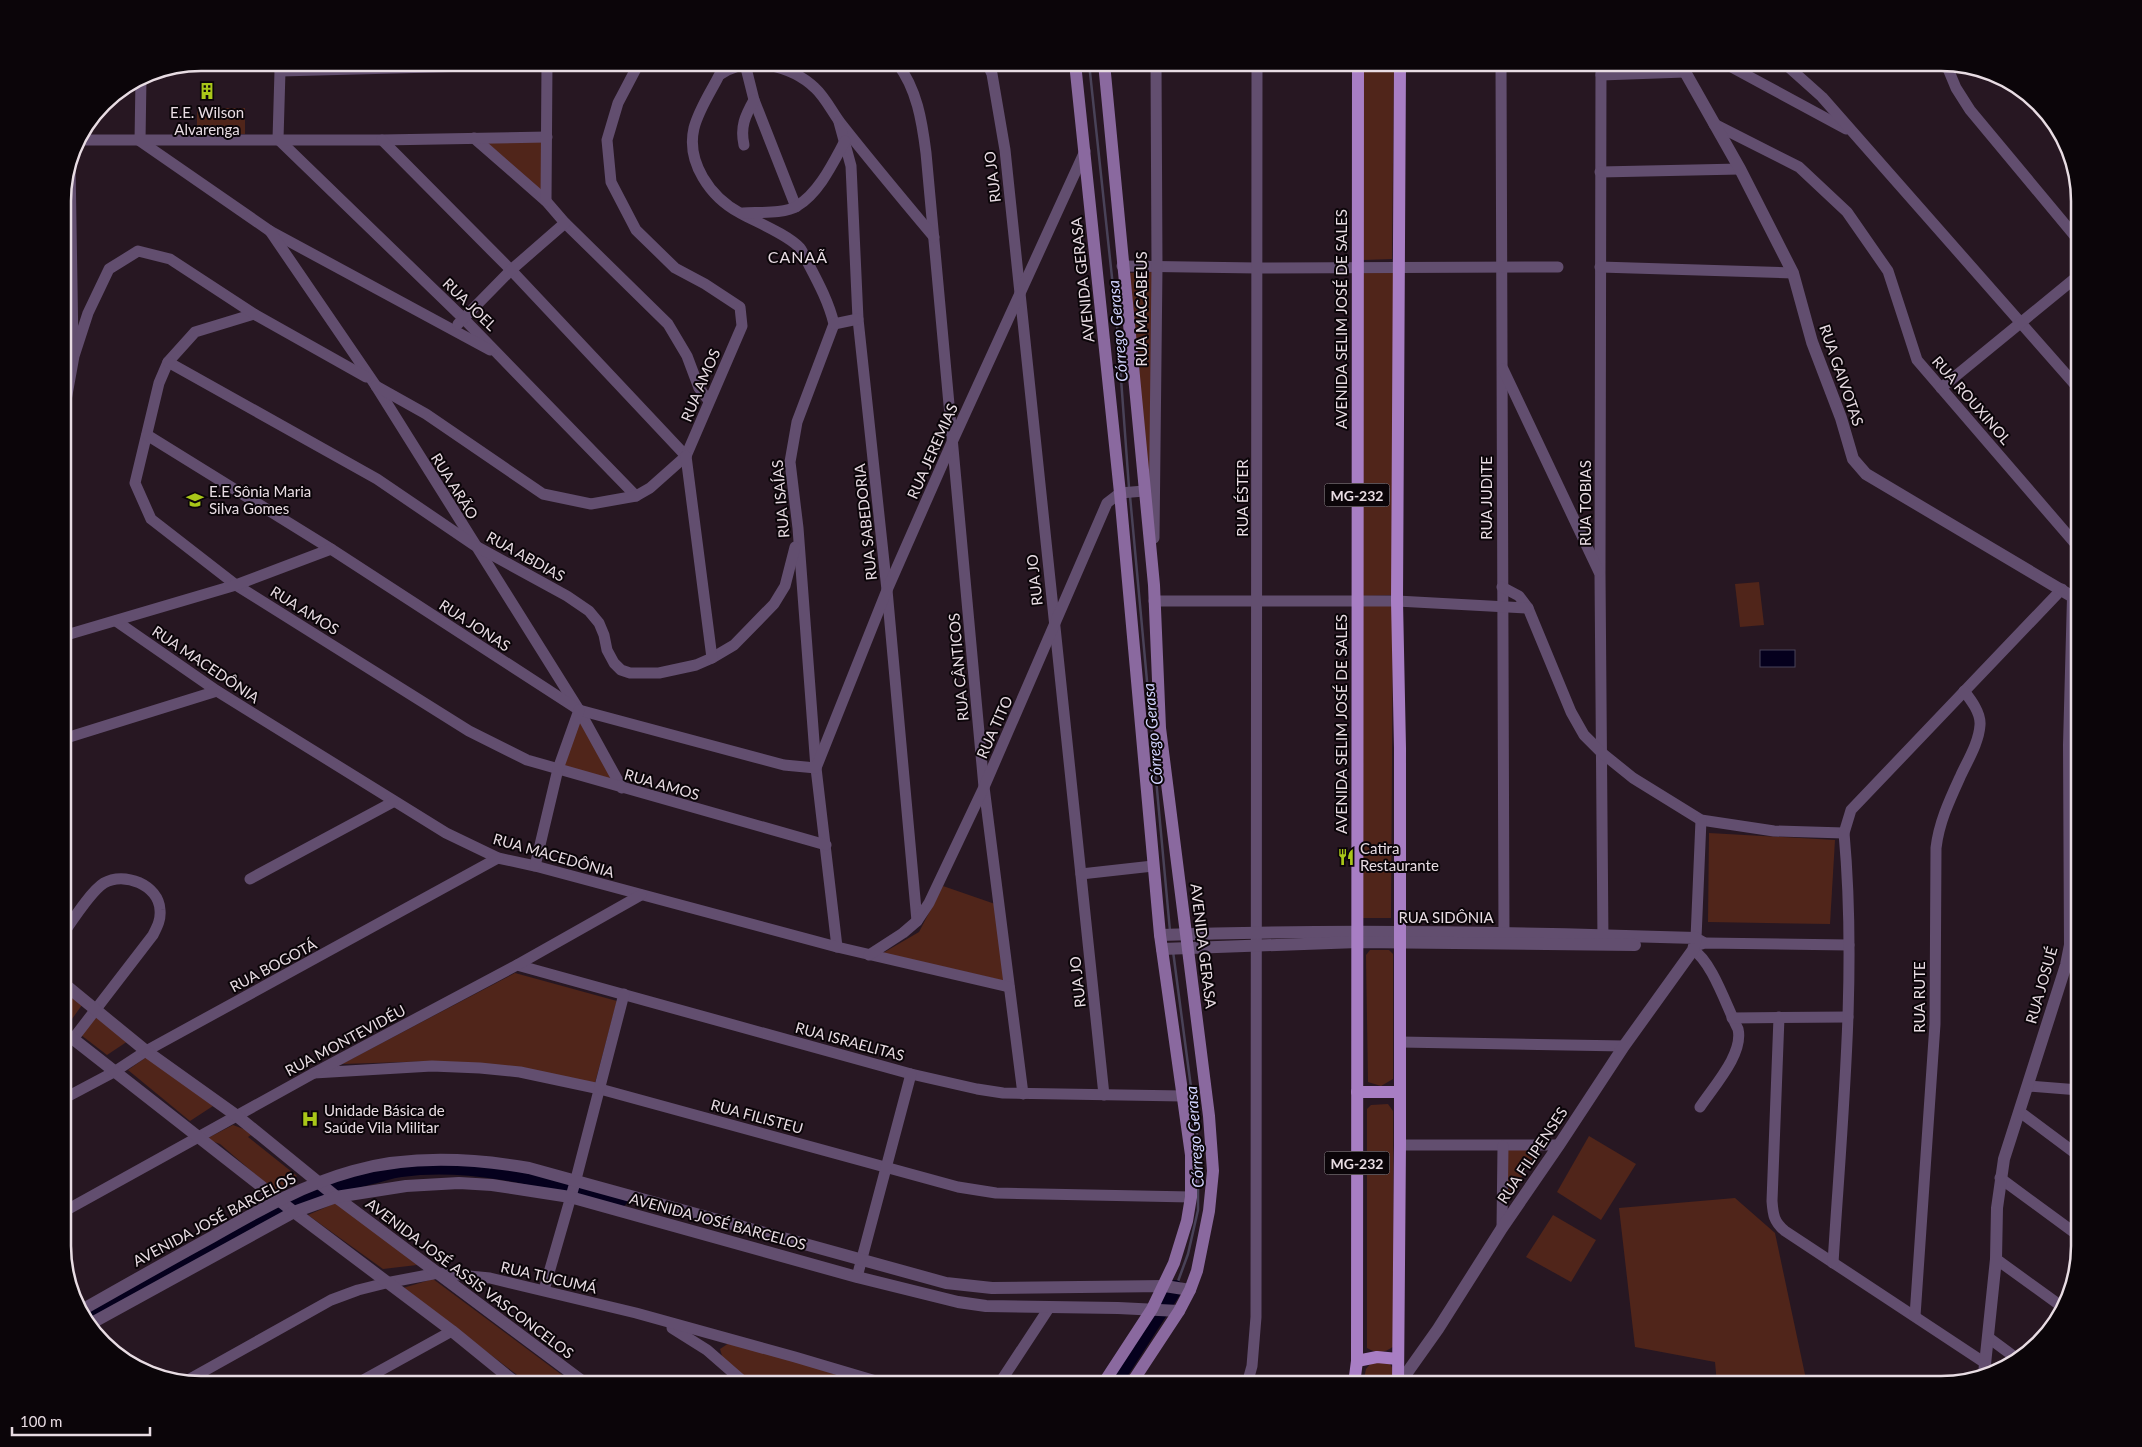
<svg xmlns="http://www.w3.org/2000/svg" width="2142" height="1447" font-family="Lato,sans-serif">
	<rect width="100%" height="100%" fill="#271722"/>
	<g fill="#50251a">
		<path d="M1363,63H1394L1392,259L1363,260Z"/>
		<rect x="197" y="108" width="48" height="26"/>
		<path d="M544,140L543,195L481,141Z"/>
		<path d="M1394,271L1393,595L1362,596V273Z"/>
		<path d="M1152,272V530L1128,273Z"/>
		<path d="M1759,582L1764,625L1740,627L1735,584Z"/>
		<path d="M1393,605L1391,918H1363V606Z"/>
		<path d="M580,716L616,783L561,767Z"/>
		<path d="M1709,833L1835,840L1830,924L1708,922Z"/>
		<path d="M943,886L995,904L1005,981L883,953L919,932Z"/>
		<path d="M1370,950H1389L1393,954V1079L1381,1086L1368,1082L1366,955Z"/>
		<path d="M515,973L617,1001L595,1083L435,1061L342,1064Z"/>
		<path d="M63,991L82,1005L67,1026L63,1023Z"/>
		<path d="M94,1016L128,1041L107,1055L81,1035Z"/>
		<path d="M148,1056L213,1106L190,1121L128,1070Z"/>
		<path d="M1388,1104L1393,1111L1394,1346C1385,1353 1377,1354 1367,1348V1109L1371,1105Z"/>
		<path d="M233,1125L254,1133L248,1137L297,1176L277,1193L220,1144L206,1139Z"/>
		<path d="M1589,1136L1636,1164L1601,1220L1557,1192Z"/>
		<path d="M1506,1141H1544L1503,1207Z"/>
		<path d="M1735,1198L1775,1233L1807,1384H1717L1715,1362L1635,1347L1619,1208Z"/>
		<path d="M338,1202L417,1265L383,1269L308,1215Z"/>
		<path d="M1553,1215L1596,1240L1571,1282L1526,1257Z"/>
		<path d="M433,1279L574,1384H529L403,1288Z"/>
		<path d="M729,1343L795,1360L862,1384H751L723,1359L720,1349Z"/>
		<path d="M1372,1362L1389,1363C1395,1369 1392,1376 1391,1384H1363L1366,1369Z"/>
	</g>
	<rect fill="#05001d" stroke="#494258" x="1760" y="650" width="35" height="17"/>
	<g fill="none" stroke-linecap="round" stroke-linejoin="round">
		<g stroke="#494258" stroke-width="2.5">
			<path d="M1089,63L1117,324L1129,488"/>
			<path d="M1130,496L1170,931"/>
			<path d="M1173,951L1197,1133L1198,1181V1210L1188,1254L1177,1284"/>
		</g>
		<g stroke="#05001d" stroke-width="16">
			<path d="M91,1311L295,1199C320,1190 345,1183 372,1176C381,1174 391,1170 401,1169C475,1159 549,1181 620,1199"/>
			<path d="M1113,1384L1175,1288"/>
		</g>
		<g stroke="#624e6f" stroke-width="11">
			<path d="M278,63L280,71L278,139L463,318L636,496"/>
			<path d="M725,63C716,85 700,105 694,128C686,162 710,197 740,213C756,222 787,234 800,248C803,252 806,259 809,265C819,284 829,303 834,324L797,422L790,462L798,528L816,768L837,947"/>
			<path d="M897,63C917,89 922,121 926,153L984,787L1023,1094"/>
			<path d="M987,63L992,74L1005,150L1104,1095"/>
			<path d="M1501,63L1504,941"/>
			<path d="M1601,63L1600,574L1603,943"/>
			<path d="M1724,63L1846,129"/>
			<path d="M1784,63L1822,97L2079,389"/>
			<path d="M745,64L754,100L796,207"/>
			<path d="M1946,64L1956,88L1970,110L2079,241"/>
			<path d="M280,71L547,64"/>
			<path d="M721,74C748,55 792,66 815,88C826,98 833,114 842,125C872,163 903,200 934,237"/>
			<path d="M1601,75L1685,72"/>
			<path d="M141,78L140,141L270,231L490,350"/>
			<path d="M839,122L851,166L858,319L887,590L917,921"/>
			<path d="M1714,124L1799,167L1847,212L1888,271L1917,360L2079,548"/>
			<path d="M474,138L546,201L565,223L668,324L687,356L699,388L709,401"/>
			<path d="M79,140H382L547,137"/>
			<path d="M382,140L511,270L686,456"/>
			<path d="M744,145C740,127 745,116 754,100"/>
			<path d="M70,163L73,347"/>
			<path d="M1600,172L1740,169"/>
			<path d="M546,201L547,63"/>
			<path d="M743,213C758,212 785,214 797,206C819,193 833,163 845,141"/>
			<path d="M270,231L376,386L579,710L622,788"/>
			<path d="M1122,266L1257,268L1558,267"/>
			<path d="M1600,267L1793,273"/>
			<path d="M254,314L195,332L168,362L159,383L135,483L151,519L236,585L469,731L527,760L826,845"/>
			<path d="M458,324L511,270L565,223"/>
			<path d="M834,324L858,319"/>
			<path d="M168,362L377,479L474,545L567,596L589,611L599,623L604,635L607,650L614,663L621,670L630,673H659L696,665L712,658L734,645L774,604L785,586L795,547"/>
			<path d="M1503,369L1599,572"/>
			<path d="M376,386L426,414L543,494L591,504L636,496L650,488L686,456L742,326L740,307L705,284L675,268L636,230L611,182L607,140L618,103L639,63"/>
			<path d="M1941,388L2079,275"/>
			<path d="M63,417L74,356L88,313L109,269L138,251L170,259L254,314L366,377"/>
			<path d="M147,435L331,549L579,710L784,765L816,768L887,590L953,440L1085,151"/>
			<path d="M686,456L712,658"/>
			<path d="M1154,538L1157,267L1156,63"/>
			<path d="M1502,587L1519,596L1528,608L1571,712L1584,735L1602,753L1633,778L1701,820L1774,831L1844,833"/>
			<path d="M1154,601H1397L1528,608"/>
			<path d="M116,621L217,691L446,833L498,858L535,866L837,947L1009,987"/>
			<path d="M63,636L236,585L331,549"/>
			<path d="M63,739L217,691"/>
			<path d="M1701,820L1696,938L1703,942"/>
			<path d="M535,866L558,769L579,710"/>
			<path d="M1081,874L1153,866"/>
			<path d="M250,879L393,802"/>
			<path d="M63,934C72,921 91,891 104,883C124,871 159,885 160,910C161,920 157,927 153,935L73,1039"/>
			<path d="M1695,946L1705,943L1849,945"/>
			<path d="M1693,950C1712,961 1727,1008 1738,1029C1744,1054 1713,1087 1700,1107"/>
			<path d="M869,955L903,933L917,921L929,903L984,787L1107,503L1120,493L1144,491"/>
			<path d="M517,965L911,1074L977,1089L1003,1093L1183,1096"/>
			<path d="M1779,1017L1772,1201C1773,1215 1774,1222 1785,1231L1985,1363"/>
			<path d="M1732,1018L1848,1017"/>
			<path d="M1400,1042L1624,1046"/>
			<path d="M314,1073L432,1066L480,1068L520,1072L600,1089L958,1187L996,1193L1191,1197"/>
			<path d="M2028,1086L2079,1090"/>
			<path d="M63,1099L114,1072L146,1051L498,858"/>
			<path d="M2020,1112L2079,1156"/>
			<path d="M1400,1145H1559"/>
			<path d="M2000,1178L2079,1236"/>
			<path d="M63,1212L314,1073L517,965L641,895"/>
			<path d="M1502,1228L1503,1146"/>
			<path d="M1996,1259L2061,1306"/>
			<path d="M1833,1263C1842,1120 1857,975 1844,833L1851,810L2062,589"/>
			<path d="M857,1277L911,1074"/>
			<path d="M544,1290L576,1179L624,994"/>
			<path d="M1915,1316L1935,1024L1936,848C1939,822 1950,799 1961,775C1968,760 1979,742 1980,725C1981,713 1971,700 1964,691"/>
			<path d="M672,1328L707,1350L746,1384"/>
			<path d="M1989,1338L2016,1358"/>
			<path d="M188,1380L331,1300L358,1290L386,1283L438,1273L490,1278L636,1313L795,1357L886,1384"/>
			<path d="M356,1384L452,1331"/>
			<path d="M999,1384L1049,1308"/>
			<path d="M1247,1384L1252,1366L1256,1317L1257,63"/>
		</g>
		<g stroke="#624e6f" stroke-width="12">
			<path d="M1680,63L1740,169L1793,273L1812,342L1841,418L1853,459L1866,474L2073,597L2069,745L2070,945L2066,965L2004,1159L1997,1208L1996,1259L1984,1374"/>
			<path d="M1160,935C1338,929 1517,932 1696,938L1693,950L1624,1046L1559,1145L1502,1228L1438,1329L1399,1384"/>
			<path d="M1162,949L1358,942L1635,945"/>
			<path d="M63,983L146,1051L237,1116L340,1200L586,1384"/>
			<path d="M63,1031L294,1212L452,1331L517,1384"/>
			<path d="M80,1311C124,1286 168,1261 212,1237C258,1211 302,1185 353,1171C410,1155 471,1158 529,1168L946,1283L992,1288L1165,1286L1190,1290"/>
			<path d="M90,1324L294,1212L336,1197L406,1186L459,1183L492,1185L570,1197L857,1277L958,1302L986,1306L1118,1308L1179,1311"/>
		</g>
		<g stroke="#8a699f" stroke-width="12">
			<path d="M1075,63L1120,493L1160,935L1191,1155V1197L1187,1221L1174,1263L1152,1309L1103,1384"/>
			<path d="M1104,63L1154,585L1160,728L1209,1116L1213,1171L1209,1211L1197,1271L1190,1290L1179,1311L1131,1384"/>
		</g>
		<g stroke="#a87ec4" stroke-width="12">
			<path d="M1357,1092H1400"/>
			<path d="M1357,1361L1377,1357L1398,1359"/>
			<path d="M1354,1384L1357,1361L1358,63"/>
			<path d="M1398,1384L1400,1145V748L1397,601L1400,63"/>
		</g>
	</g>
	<defs>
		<g id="building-bare" transform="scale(1.35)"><path d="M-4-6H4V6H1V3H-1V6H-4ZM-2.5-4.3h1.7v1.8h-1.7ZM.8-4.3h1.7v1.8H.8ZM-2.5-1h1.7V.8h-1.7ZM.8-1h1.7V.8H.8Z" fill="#a9c719" stroke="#0b0509" stroke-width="2.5" paint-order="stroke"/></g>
		<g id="school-bare" transform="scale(1.35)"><path d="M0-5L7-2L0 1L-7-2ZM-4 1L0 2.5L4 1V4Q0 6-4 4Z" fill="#a9c719" stroke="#0b0509" stroke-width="2.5" paint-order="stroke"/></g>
		<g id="restaurant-bare" transform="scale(1.35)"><path d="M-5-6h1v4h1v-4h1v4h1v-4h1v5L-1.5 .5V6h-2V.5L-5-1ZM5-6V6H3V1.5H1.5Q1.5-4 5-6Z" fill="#a9c719" stroke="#0b0509" stroke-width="2.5" paint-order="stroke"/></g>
		<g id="hospital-bare" transform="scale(1.35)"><path d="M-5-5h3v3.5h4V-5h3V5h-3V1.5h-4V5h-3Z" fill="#a9c719" stroke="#0b0509" stroke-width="2.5" paint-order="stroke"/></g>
	</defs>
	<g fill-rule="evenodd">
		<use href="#building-bare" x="207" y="91"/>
		<use href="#school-bare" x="195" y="500"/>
		<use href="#restaurant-bare" x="1346" y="857"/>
		<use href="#hospital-bare" x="310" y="1119"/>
	</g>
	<g text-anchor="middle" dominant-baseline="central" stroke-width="4" stroke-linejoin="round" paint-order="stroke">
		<g fill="#0b0509" stroke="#a69ca2" stroke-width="1">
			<rect x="1324.5" y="483.5" width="65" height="23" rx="4"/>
			<rect x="1324.5" y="1151.5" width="65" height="23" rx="4"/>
		</g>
		<g font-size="14" font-weight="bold" fill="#e8dce3">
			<text x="1357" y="495">MG-232</text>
			<text x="1357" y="1163">MG-232</text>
		</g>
		<g font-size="15" fill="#e8dce3" stroke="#0b0509" text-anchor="start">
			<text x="207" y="112" text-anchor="middle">E.E. Wilson<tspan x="207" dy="17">Alvarenga</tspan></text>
			<text x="209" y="491">E.E Sônia Maria<tspan x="209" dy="17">Silva Gomes</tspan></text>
			<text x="1360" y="848">Catira<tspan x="1360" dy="17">Restaurante</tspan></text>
			<text x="324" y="1110">Unidade Básica de<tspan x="324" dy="17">Saúde Vila Militar</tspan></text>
		</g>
		<g font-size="15" fill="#e8dce3" stroke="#0b0509">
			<text transform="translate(992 177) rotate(-97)">RUA JO</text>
			<text transform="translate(1082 280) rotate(-96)">AVENIDA GERASA</text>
			<text transform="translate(470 304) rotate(44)">RUA JOEL</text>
			<text transform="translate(1141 309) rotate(-90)">RUA MACABEUS</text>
			<text transform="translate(1341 319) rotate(-90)">AVENIDA SELIM JOSÉ DE SALES</text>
			<text transform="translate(1842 375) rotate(71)">RUA GAIVOTAS</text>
			<text transform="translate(700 385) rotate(-67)">RUA AMOS</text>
			<text transform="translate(1972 400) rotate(49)">RUA ROUXINOL</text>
			<text transform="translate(932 451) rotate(-66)">RUA JEREMIAS</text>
			<text transform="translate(455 486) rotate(58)">RUA ARÃO</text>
			<text transform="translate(1242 498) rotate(-90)">RUA ÉSTER</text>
			<text transform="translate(1486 498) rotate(-90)">RUA JUDITE</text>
			<text transform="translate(780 499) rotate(-95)">RUA ISAÍAS</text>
			<text transform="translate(1585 503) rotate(-90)">RUA TOBIAS</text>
			<text transform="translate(865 522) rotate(-96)">RUA SABEDORIA</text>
			<text transform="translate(526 556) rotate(29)">RUA ABDIAS</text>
			<text transform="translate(1034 580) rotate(-96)">RUA JO</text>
			<text transform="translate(305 610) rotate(32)">RUA AMOS</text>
			<text transform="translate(475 625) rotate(33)">RUA JONAS</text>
			<text transform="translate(206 664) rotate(34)">RUA MACEDÔNIA</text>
			<text transform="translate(958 667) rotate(-95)">RUA CÂNTICOS</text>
			<text transform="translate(1341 724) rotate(-90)">AVENIDA SELIM JOSÉ DE SALES</text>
			<text transform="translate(994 727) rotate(-66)">RUA TITO</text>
			<text transform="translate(662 784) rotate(16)">RUA AMOS</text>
			<text transform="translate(554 855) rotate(16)">RUA MACEDÔNIA</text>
			<text x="1446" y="917">RUA SIDÔNIA</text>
			<text transform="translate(1204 946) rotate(83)">AVENIDA GERASA</text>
			<text transform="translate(273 965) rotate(-28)">RUA BOGOTÁ</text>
			<text transform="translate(1077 982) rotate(-96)">RUA JO</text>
			<text transform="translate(2041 985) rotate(-74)">RUA JOSUÉ</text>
			<text transform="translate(1919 997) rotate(-90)">RUA RUTE</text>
			<text transform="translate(345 1040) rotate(-28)">RUA MONTEVIDÉU</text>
			<text transform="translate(850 1041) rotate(15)">RUA ISRAELITAS</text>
			<text transform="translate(757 1116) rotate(15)">RUA FILISTEU</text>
			<text transform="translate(1532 1155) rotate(-56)">RUA FILIPENSES</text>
			<text transform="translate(214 1219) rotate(-28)">AVENIDA JOSÉ BARCELOS</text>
			<text transform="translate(718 1221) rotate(15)">AVENIDA JOSÉ BARCELOS</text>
			<text transform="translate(549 1277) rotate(13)">RUA TUCUMÁ</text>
			<text transform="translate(470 1278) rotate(37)">AVENIDA JOSÉ ASSIS VASCONCELOS</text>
		</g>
		<g font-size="16" letter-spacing="1" fill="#e8dce3" stroke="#0b0509">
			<text x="798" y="256">CANAÃ</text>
		</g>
		<g font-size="16" font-style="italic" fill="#d0d2fd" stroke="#0b0509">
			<text transform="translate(1117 331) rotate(-95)">Córrego Gerasa</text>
			<text transform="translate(1152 734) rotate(-95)">Córrego Gerasa</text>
			<text transform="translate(1194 1137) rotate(-94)">Córrego Gerasa</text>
		</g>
	</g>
	<path d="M0 0H2142V1447H0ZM201 71H1941A130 130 0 0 1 2071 201V1246A130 130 0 0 1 1941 1376H201A130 130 0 0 1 71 1246V201A130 130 0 0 1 201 71Z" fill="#0b0509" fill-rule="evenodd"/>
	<path fill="none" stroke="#e8dce3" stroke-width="2.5" d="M201 71H1941A130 130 0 0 1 2071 201V1246A130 130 0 0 1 1941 1376H201A130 130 0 0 1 71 1246V201A130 130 0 0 1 201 71Z"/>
	<path d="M12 1427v8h138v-8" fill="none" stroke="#e8dce3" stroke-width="2.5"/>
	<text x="20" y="1427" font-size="15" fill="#e8dce3" stroke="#0b0509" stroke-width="4" paint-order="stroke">100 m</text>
</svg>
